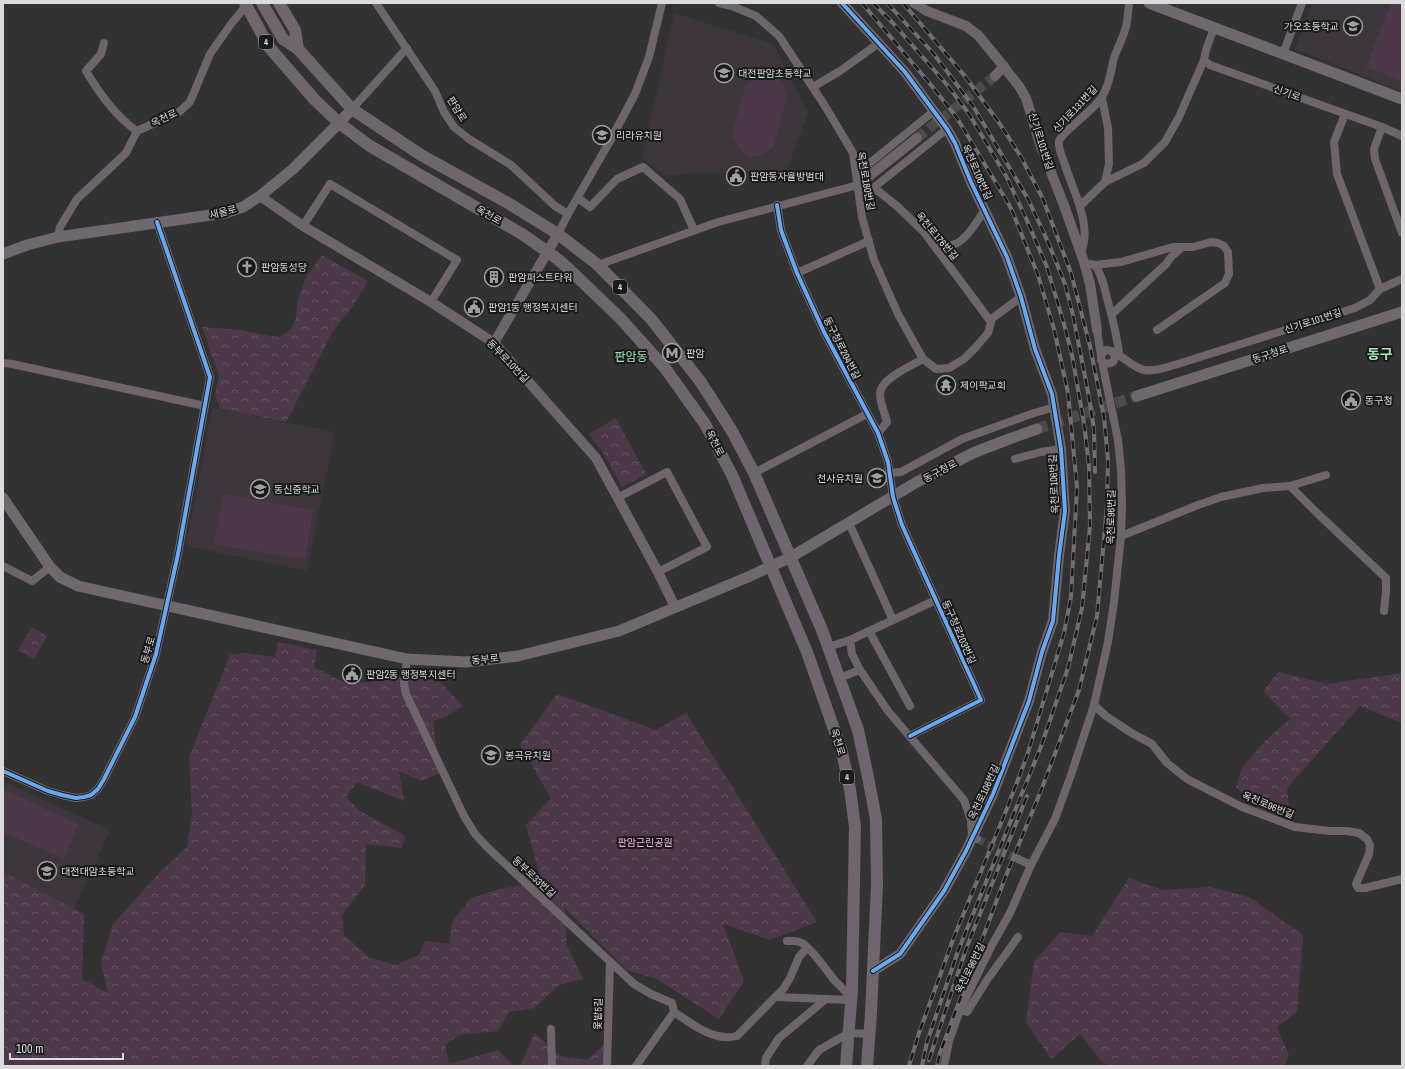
<svg xmlns="http://www.w3.org/2000/svg" width="1405" height="1069" font-family="'Archivo Narrow','Noto Sans KR',sans-serif">
	<defs>
		<pattern id="forest-crowns" width="20" height="18" patternUnits="userSpaceOnUse"><rect width="20" height="18" fill="#4c3849"/><path d="M2 6a3 3 0 1 1 6 0M12 15a3 3 0 1 1 6 0" fill="none" stroke="#655463"/></pattern>
	</defs>
	<rect width="100%" height="100%" fill="#333233"/>
	<g fill="#3d363c">
		<path d="M1313,3H1402V91L1295,49Z"/>
		<path d="M674,13L773,44L808,112L787,170L664,175L642,158Z"/>
		<path d="M212,408L335,432L307,571L186,546Z"/>
		<path d="M3,781L110,830L61,938L3,912Z"/>
	</g>
	<g fill="url(#forest-crowns)">
		<path d="M322,255L368,281L353,306L333,331L286,422L221,409L215,396L219,376L202,327L240,330L270,336L280,337L291,329L296,318L298,300L305,279Z"/>
		<path d="M616,418L646,474L622,487L602,451L589,434Z"/>
		<path d="M32,627L47,636L34,659L18,650Z"/>
		<path d="M278,642L317,650L314,667L345,683L373,682L406,675L440,682L463,706L445,717L433,721L440,773L421,781L399,771L404,801L357,782L346,797L360,811L405,836L402,848L366,844L365,885L342,915L344,935L370,958L396,965L419,955L425,941L449,944L452,922L470,899L495,890L524,885L545,888L542,884L526,825L551,798L520,745L557,694L656,730L686,713L817,922L770,940L723,924L744,981L719,1019L657,979L627,970L565,908L567,946L583,979L559,985L534,1008L509,1012L498,1031L459,1035L445,1045L449,1064L498,1050L514,1066H3V872L84,914L82,979L108,993L101,963L113,924L160,872L187,847L192,815L189,757L230,655L245,653L275,657Z"/>
		<path d="M1279,672L1327,684L1402,673V723L1360,706L1287,788L1290,817L1257,808L1236,787L1242,768L1266,740L1290,719L1263,691Z"/>
		<path d="M1129,878L1163,890L1210,887L1249,897L1303,935L1297,1012L1277,1027L1289,1055L1284,1066H1109L1101,1061L1080,1034L1051,1059L1026,1022L1034,962L1060,932L1092,936Z"/>
		<path d="M535,1033L560,1056L587,1060L603,1046L604,1066H520Z"/>
	</g>
	<g fill="#4c3849">
		<path d="M1391,3H1402V81L1366,67Z"/>
		<path d="M758,77H772L783,84L787,97L774,146L763,155L750,157L739,149L732,135L745,86Z"/>
		<path d="M223,494L313,510L305,559L214,544Z"/>
		<path d="M3,789L78,824L64,859L3,832Z"/>
	</g>
	<g fill="none" stroke-linecap="round" stroke-linejoin="round">
		<path stroke="#4c4b4c" stroke-width="8" stroke-dasharray="8 4" stroke-linecap="butt" d="M977,839L1018,859"/>
		<path stroke="#4c4b4c" stroke-width="10" stroke-dasharray="10 5" stroke-linecap="butt" d="M917,138L995,76"/>
		<path stroke="#4c4b4c" stroke-width="11" stroke-dasharray="11 5.5" stroke-linecap="butt" d="M1037,429L1137,396"/>
		<g stroke="#6e656c" stroke-width="8">
			<path d="M376,3L435,91L444,112L454,127L469,139L511,165L555,206L568,214"/>
			<path d="M1214,28L1206,50L1204,60L1210,65L1382,127L1402,136"/>
			<path d="M104,43L101,54L86,71C99,93 115,116 137,131"/>
			<path d="M1283,54L1302,3"/>
			<path d="M813,87L840,71L879,43"/>
			<path d="M1102,98L1108,128L1109,164L1105,182"/>
			<path d="M352,109L407,48"/>
			<path d="M1345,114L1334,142L1337,174L1380,289"/>
			<path d="M1382,127L1374,149L1375,159L1402,233"/>
			<path d="M137,131L179,112L190,102L210,54L231,24L246,6"/>
			<path d="M856,171L865,167L934,111"/>
			<path d="M872,189L947,129"/>
			<path d="M578,198L590,207L617,179L643,167L680,199L694,230"/>
			<path d="M777,205L781,230L797,273L824,332L878,433L888,462L893,497L902,525L981,700L910,736"/>
			<path d="M1081,205L1105,182L1144,163L1165,142L1179,117L1204,60"/>
			<path d="M303,226L330,184L457,260L431,302"/>
			<path d="M924,232H931C934,236 939,242 943,244C961,252 976,222 985,210"/>
			<path d="M558,234L568,214L610,141L635,94L649,57L662,3"/>
			<path d="M58,237L60,227L77,199L126,153L137,131"/>
			<path d="M1081,252C1093,225 1072,189 1064,162C1062,156 1058,148 1059,141C1060,135 1091,111 1097,103C1109,90 1110,74 1114,58C1117,49 1122,40 1125,30C1128,22 1128,12 1129,3"/>
			<path d="M1091,264L1095,265C1102,275 1104,286 1107,298C1112,317 1117,334 1119,354"/>
			<path d="M598,265L718,222L858,185L878,191L897,206L924,232L991,322L988,333L976,347L964,359L949,368L936,369L923,359L898,314L874,260L862,217L853,153L825,106L779,36L756,16L732,6L719,3"/>
			<path d="M1095,265L1121,262L1173,247H1193L1211,242L1218,243L1224,246L1228,252L1229,274L1225,283L1157,330"/>
			<path d="M797,273L869,241"/>
			<path d="M1112,314L1166,264L1171,257L1181,248"/>
			<path d="M990,320L1021,297"/>
			<path d="M1097,330L1101,356"/>
			<path d="M1111,351C1122,355 1133,368 1144,370C1156,372 1170,366 1181,363L1355,308L1370,300L1380,289L1402,279"/>
			<path d="M3,363L12,364L205,406"/>
			<path d="M878,433L887,422C885,414 880,403 880,394C880,379 911,366 923,359"/>
			<path d="M1015,459L1041,452L1061,449"/>
			<path d="M754,473L867,414"/>
			<path d="M889,473L901,472L962,439L1034,413L1055,407"/>
			<path d="M1290,486L1317,513L1386,578V592L1384,611"/>
			<path d="M619,497L667,472L707,547L658,572"/>
			<path d="M849,523L893,620"/>
			<path d="M1121,536L1198,505L1221,497L1263,488L1290,486L1326,475"/>
			<path d="M3,566L32,581L50,567"/>
			<path d="M869,631L910,706"/>
			<path d="M850,640L852,654L860,670L888,711L964,800L971,820L972,837L977,839"/>
			<path d="M828,647L850,640L936,600"/>
			<path d="M407,659L404,684L406,694L464,816L475,834L487,847L634,984L651,994L672,1003L674,1012L636,1066"/>
			<path d="M839,678L860,670"/>
			<path d="M1094,705L1106,716L1130,732L1152,744L1167,763L1187,779L1242,807L1295,827L1330,831H1347L1359,833L1367,839L1370,845L1369,854L1356,884L1358,888H1365L1402,879"/>
			<path d="M3,771L48,791L62,795L76,798L84,797L91,795L98,789L104,779L135,717L156,654L178,554L210,377L157,222"/>
			<path d="M1018,859L1031,865"/>
			<path d="M787,941C792,941 798,940 802,943C812,949 827,971 835,981C841,987 847,992 851,1000"/>
			<path d="M776,997L851,1000"/>
			<path d="M960,1010L967,1012L987,980L1018,937"/>
			<path d="M674,1012C692,1024 714,1042 737,1036L784,988L790,978L799,957L807,948"/>
			<path d="M551,1029L552,1066"/>
			<path d="M607,1066L610,962"/>
			<path d="M765,1066L766,1058L779,1038L826,999"/>
			<path d="M807,1066L819,1050L849,1033L870,1034"/>
			<path d="M944,1066L949,1041L960,1010L992,945L1010,913L1031,865L1055,819L1071,775L1094,705L1108,642L1114,602L1121,536L1122,506L1121,470L1118,440L1101,357L1103,352L1106,350L1111,351C1116,355 1116,360 1111,363L1105,364L1101,360"/>
		</g>
		<g stroke="#6e656c" stroke-width="10">
			<path d="M842,3L905,72L947,129L955,143L971,182L1007,257L1021,297L1035,349L1052,394L1061,449L1065,511L1059,556L1053,621L1042,652L1029,701L993,794L966,851L944,891L900,954L873,971"/>
			<path d="M914,3L927,11L966,26L978,35L992,52L1019,86L1026,98L1040,144L1065,208L1084,262L1090,284L1097,330"/>
			<path d="M995,76L1004,66"/>
			<path d="M858,185L917,138"/>
			<path d="M260,196L303,226L431,302L494,343L596,458L658,572L675,607"/>
			<path d="M494,343L558,234"/>
		</g>
		<g stroke="#70686f" stroke-width="11">
			<path d="M1149,3L1402,99"/>
			<path d="M3,254L27,245L58,237L225,213L243,207L260,196L293,169L339,123L352,109"/>
			<path d="M1137,396L1402,312"/>
			<path d="M3,498L50,567L60,577L78,586L407,659L466,662L518,656L619,631L748,577L791,557L917,482L973,453L1009,439L1037,429"/>
		</g>
		<g stroke="#6e656e" stroke-width="12">
			<path d="M245,3L269,47L314,99L339,123L370,146L522,234L555,257L569,269L620,318L665,368L705,424L732,475L807,652L842,752L850,789L855,827L852,990L846,1066"/>
			<path d="M262,3L283,39L298,49"/>
			<path d="M279,3L295,30L298,49L352,109L421,155L508,203L558,234L598,265L651,319L700,381L732,431L754,473L822,630L858,730L868,777L876,819L877,885L871,1013L867,1066"/>
		</g>
		<g stroke="#736d71" stroke-width="4">
			<g id="rail">
				<path d="M862,3L931,85L957,118L1011,208L1038,275L1054,329L1068,393L1077,487L1071,597L1064,633L1027,756L1006,811L954,937L919,1033L909,1066"/>
				<path d="M873,3L892,22L948,86L969,114L1006,176L1025,216L1047,267L1064,324L1072,355L1084,423L1089,466L1090,526L1082,608L1068,668L1040,749L958,951L927,1042L922,1066"/>
				<path d="M887,3L933,53L973,106L1028,199L1048,242L1065,284L1073,315L1088,392L1094,429L1095,472"/>
				<path d="M903,3L964,75L1000,124L1021,157L1043,199L1071,273L1090,346L1104,417L1108,460L1107,505L1097,616L1079,690L1042,788L1005,878L940,1053L937,1066"/>
				<path d="M929,1060L966,949L1027,796"/>
			</g>
		</g>
		<use href="#rail" stroke="#1b1a1a" stroke-width="2.5" stroke-dasharray="8" stroke-linecap="butt"/>
		<g stroke="#1b1a1a" stroke-width="6">
			<g id="cycleway">
				<path d="M842,3L905,72L947,129L955,143L971,182L1007,257L1021,297L1035,349L1052,394L1061,449L1065,511L1059,556L1053,621L1042,652L1029,701L993,794L966,851L944,891L900,954L873,971"/>
				<path d="M777,205L781,230L797,273L824,332L878,433L888,462L893,497L902,525L981,700L910,736"/>
				<path d="M3,771L48,791L62,795L76,798L84,797L91,795L98,789L104,779L135,717L156,654L178,554L210,377L157,222"/>
			</g>
		</g>
		<use href="#cycleway" stroke="#66a8f1" stroke-width="4"/>
	</g>
	<defs>
		<g id="school-ring" transform="scale(1)"><circle r="9.5" fill="#1b1a1a" stroke="#a19fa0" stroke-width="1.5"/><path d="M0-5L7-2L0 1L-7-2ZM-4 1L0 2.5L4 1V4Q0 6-4 4Z" fill="#a19fa0"/></g>
		<g id="civic-ring" transform="scale(1)"><circle r="9.5" fill="#1b1a1a" stroke="#a19fa0" stroke-width="1.5"/><path d="M-.6-6.5H3V-4.5H.6V-3L4-1V1h2V6H-6V1h2V-1L-.6-3ZM-1.2 2.5V6h2.4V2.5Z" fill="#a19fa0"/></g>
		<g id="church-ring" transform="scale(1)"><circle r="9.5" fill="#1b1a1a" stroke="#a19fa0" stroke-width="1.5"/><path d="M-1.2-6h2.4v3.5h3.3v2.4h-3.3V6h-2.4V-.1h-3.3v-2.4h3.3Z" fill="#a19fa0"/></g>
		<g id="building-ring" transform="scale(1)"><circle r="9.5" fill="#1b1a1a" stroke="#a19fa0" stroke-width="1.5"/><path d="M-4-6H4V6H1V3H-1V6H-4ZM-2.5-4.3h1.7v1.8h-1.7ZM.8-4.3h1.7v1.8H.8ZM-2.5-1h1.7V.8h-1.7ZM.8-1h1.7V.8H.8Z" fill="#a19fa0"/></g>
		<g id="metro-ring" transform="scale(1)"><circle r="9.5" fill="#1b1a1a" stroke="#a19fa0" stroke-width="1.5"/><path d="M-5.5 5V-5H-3L0 0L3-5H5.5V5H3V-.5L0 4L-3-.5V5Z" fill="#a19fa0"/></g>
		<g id="temple-ring" transform="scale(1)"><circle r="9.5" fill="#1b1a1a" stroke="#a19fa0" stroke-width="1.5"/><path d="M0-6L5-2H3V0L6.5 2.5H4V6H1.5V3h-3V6H-4V2.5H-6.5L-3 0V-2H-5Z" fill="#a19fa0"/></g>
	</defs>
	<g fill-rule="evenodd">
		<use href="#school-ring" x="1353" y="26"/>
		<use href="#school-ring" x="724" y="73"/>
		<use href="#school-ring" x="602" y="135"/>
		<use href="#civic-ring" x="736" y="176"/>
		<use href="#church-ring" x="247" y="267"/>
		<use href="#building-ring" x="494" y="277"/>
		<use href="#civic-ring" x="474" y="307"/>
		<use href="#metro-ring" x="672" y="353"/>
		<use href="#temple-ring" x="946" y="385"/>
		<use href="#civic-ring" x="1351" y="400"/>
		<use href="#school-ring" x="877" y="478"/>
		<use href="#school-ring" x="260" y="489"/>
		<use href="#civic-ring" x="352" y="674"/>
		<use href="#school-ring" x="491" y="755"/>
		<use href="#school-ring" x="47" y="871"/>
	</g>
	<g text-anchor="middle" dominant-baseline="central" stroke-width="4" stroke-linejoin="round" paint-order="stroke">
		<g fill="#1b1a1a" stroke="#a2a0a1" stroke-width="1">
			<rect x="259" y="35" width="14" height="14" rx="3"/>
			<rect x="613" y="280" width="14" height="14" rx="3"/>
			<rect x="840" y="770" width="14" height="14" rx="3"/>
		</g>
		<g font-size="9" font-weight="bold" fill="#dcdadb">
			<text x="266" y="42">4</text>
			<text x="620" y="287">4</text>
			<text x="847" y="777">4</text>
		</g>
		<g font-size="10" fill="#dcdadb" stroke="#1b1a1a" text-anchor="start">
			<text x="1339" y="26" text-anchor="end">가오초등학교</text>
			<text x="738" y="73">대전판암초등학교</text>
			<text x="616" y="135">리라유치원</text>
			<text x="750" y="176">판암동자율방범대</text>
			<text x="261" y="267">판암동성당</text>
			<text x="508" y="277">판암퍼스트타워</text>
			<text x="488" y="307">판암1동 행정복지센터</text>
			<text x="686" y="353">판암</text>
			<text x="960" y="385">제이팍교회</text>
			<text x="1365" y="400">동구청</text>
			<text x="863" y="478" text-anchor="end">천사유치원</text>
			<text x="274" y="489">동신중학교</text>
			<text x="366" y="674">판암2동 행정복지센터</text>
			<text x="505" y="755">봉곡유치원</text>
			<text x="61" y="871">대전대암초등학교</text>
		</g>
		<g font-size="10" fill="#dcdadb" stroke="#1b1a1a">
			<text transform="translate(1287 93) rotate(20)">신기로</text>
			<text transform="translate(457 109) rotate(58)">판암로</text>
			<text transform="translate(1075 109) rotate(-47)">신기로131번길</text>
			<text transform="translate(164 118) rotate(-26)">옥천로</text>
			<text transform="translate(1041 141) rotate(72)">신기로101번길</text>
			<text transform="translate(977 172) rotate(66)">옥천로106번길</text>
			<text transform="translate(866 181) rotate(80)">옥천로180번길</text>
			<text transform="translate(223 212) rotate(-14)">새울로</text>
			<text transform="translate(489 215) rotate(30)">옥천로</text>
			<text transform="translate(937 236) rotate(50)">옥천로176번길</text>
			<text transform="translate(1313 321) rotate(-18)">신기로101번길</text>
			<text transform="translate(842 348) rotate(63)">동구청로204번길</text>
			<text transform="translate(1270 354) rotate(-18)">동구청로</text>
			<text transform="translate(508 361) rotate(46)">동부로10번길</text>
			<text transform="translate(715 443) rotate(62)">옥천로</text>
			<text transform="translate(940 471) rotate(-28)">동구청로</text>
			<text transform="translate(1054 484) rotate(-93)">옥천로106번길</text>
			<text transform="translate(1111 517) rotate(-89)">옥천로96번길</text>
			<text transform="translate(959 632) rotate(66)">동구청로203번길</text>
			<text transform="translate(148 650) rotate(-74)">동부로</text>
			<text transform="translate(485 659) rotate(-6)">동부로</text>
			<text transform="translate(838 742) rotate(73)">옥천로</text>
			<text transform="translate(984 792) rotate(-65)">옥천로106번길</text>
			<text transform="translate(1268 805) rotate(22)">옥천로96번길</text>
			<text transform="translate(534 877) rotate(43)">동부로33번길</text>
			<text transform="translate(970 968) rotate(-64)">옥천로96번길</text>
			<text transform="translate(598 1014) rotate(-88)">옻밭5길</text>
		</g>
		<g font-size="10" fill="#e9b6e0" stroke="#1b1a1a">
			<text x="645" y="842">판암근린공원</text>
		</g>
		<g font-size="12" fill="#a1e7b5" stroke="#1b1a1a">
			<text x="631" y="357">판암동</text>
		</g>
		<g font-size="14" font-weight="bold" fill="#a1e7b5" stroke="#1b1a1a">
			<text x="1380" y="354">동구</text>
		</g>
	</g>
	<rect width="1405" height="1069" fill="none" stroke="#dcdadb" stroke-width="8"/>
	<path d="M10 1053v6h113v-6" fill="none" stroke="#dcdadb" stroke-width="2"/>
	<text x="16" y="1053" font-size="12" fill="#dcdadb" stroke="#1b1a1a" stroke-width="3" paint-order="stroke">100 m</text>
</svg>
